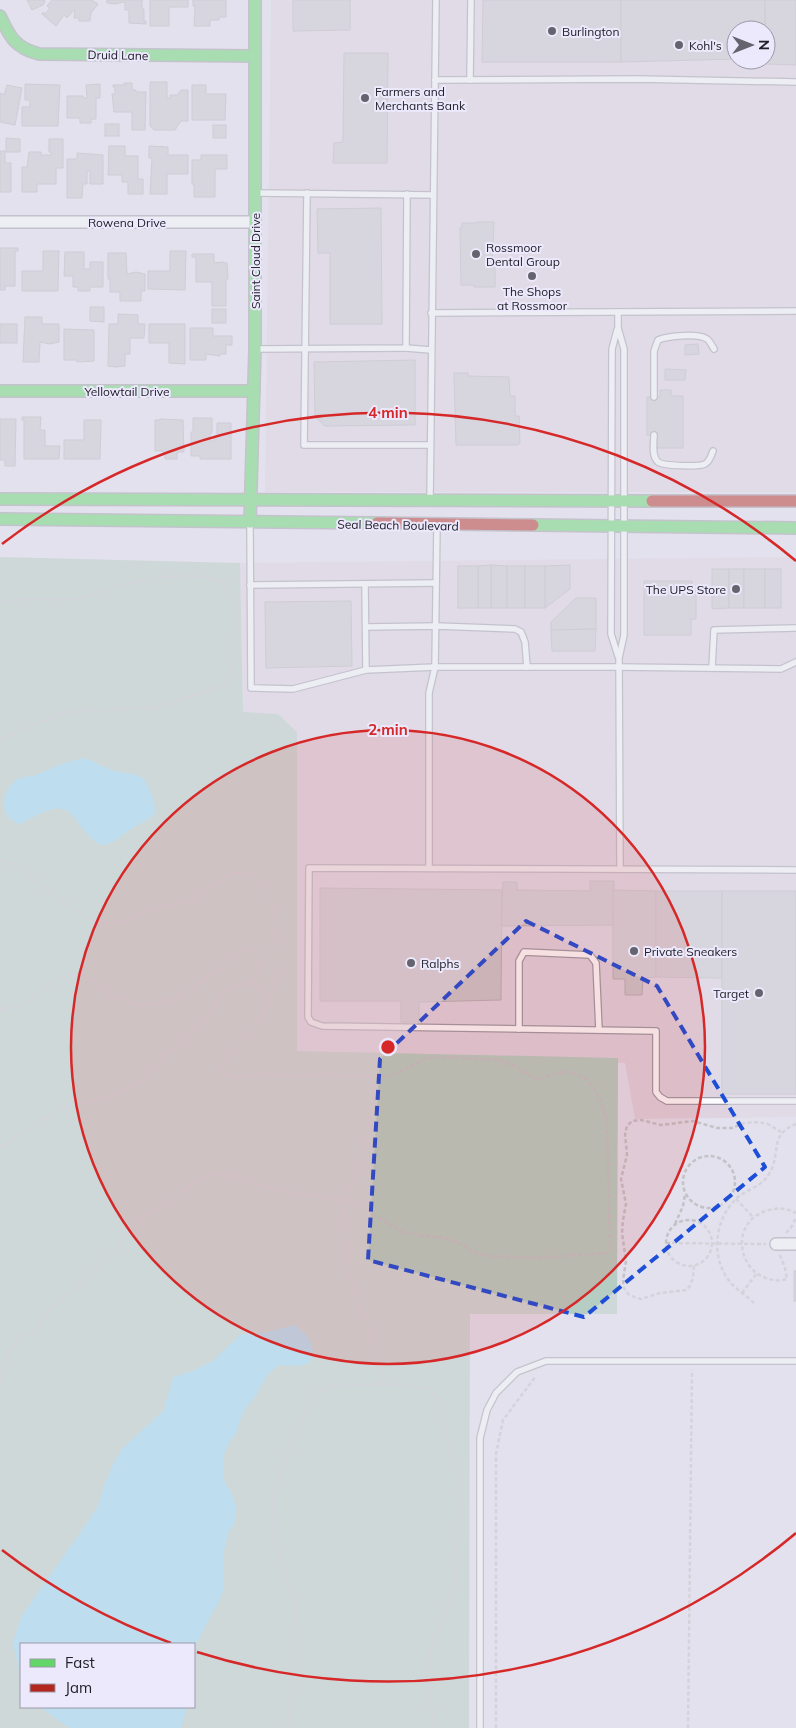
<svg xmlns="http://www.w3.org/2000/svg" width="796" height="1728" font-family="Mulish,sans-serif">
	<rect width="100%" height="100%" fill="#e2e1ed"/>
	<g fill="#dfd3df" fill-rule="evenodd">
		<path d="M271,0H796V492H265ZM736,30H766V60H736Z"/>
		<path d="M796,557V1117L635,1119L625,1063L297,1051V732L278,714L243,713L240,563Z"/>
	</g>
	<path fill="#b5cdc2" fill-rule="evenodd" d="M0,557L240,563L243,712L278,714L297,732V1051L618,1058L617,1314H470L469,1728H0ZM21,1644H194V1707H21Z"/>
	<g fill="#92d9f2">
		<path d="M84,758C93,761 100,765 109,769C132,777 144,768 152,796C154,803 156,808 154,815C148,820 141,823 134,827C106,846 104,856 79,824C75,818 70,810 62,809C50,806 30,819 19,825C15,822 10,819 7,815C0,803 7,786 18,779C24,776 30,777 36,775C52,768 67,761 84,758Z"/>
		<path d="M295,1325C309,1337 318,1345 309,1363L298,1366L281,1365L275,1368L267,1376L256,1395L245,1409L239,1423L237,1432L229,1442L223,1458V1472L225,1484L231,1492L236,1508L234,1524L228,1533L223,1555V1590L220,1599L194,1648V1644H21V1680L13,1643L21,1617L91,1517L98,1506L106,1481L113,1464L123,1448L164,1410L173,1377L190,1372L214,1360L240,1335L267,1332Z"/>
		<path d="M40,1707H187L181,1728H69Z"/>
	</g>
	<g fill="#cbc6cb" stroke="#b8b2b7">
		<path d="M27,0H44L45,1L43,5L32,10Z"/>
		<path d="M52,0H92L98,4L91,13L90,21H79V18H74L75,9L67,18L64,15L56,26L42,14L43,12L45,14L50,8L47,6Z"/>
		<path d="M107,0H142V9H144V21H146V24L129,23V10H125V2L115,4L107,3Z"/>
		<path d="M150,0H188V7H169V26H150Z"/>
		<path d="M193,0H226V17H219V20H210V26H194L195,6H193Z"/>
		<path d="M293,0H350V30L293,31Z"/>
		<path d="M483,0H621V62H482Z"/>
		<path d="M621,0H765V30H736V59L621,62Z"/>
		<path d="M765,0H796V65L765,64V60H766Z"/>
		<path d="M344,53H388L387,163H333L334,143L343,142Z"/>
		<path d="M150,82H167V98H170V95H177L181,90H188V121H181L175,130H154L150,126Z"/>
		<path d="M124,83H132V90H136V92H146L145,130H132V112H114L112,94H115V87H113V85H124Z"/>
		<path d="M25,84L60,85L58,126H22V107H30V100H25Z"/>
		<path d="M100,84V98H96V119H91V123H80V118H67V96H83V98H87L86,85Z"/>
		<path d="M7,85L22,88L15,125L0,122V93L4,95Z"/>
		<path d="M192,85H206V94H226L225,120H192Z"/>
		<rect x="105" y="124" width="14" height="12"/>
		<rect x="213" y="125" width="13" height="13"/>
		<path d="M6,138L20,139V152H6Z"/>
		<path d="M49,139H63V168H56V184H37V192H22V167H27L29,152H41V155H51V152H49Z"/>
		<path d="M109,146H125V156H138V179H143V194H128V182H122V175H108Z"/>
		<path d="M149,146L168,147V155H188V174H167V194H150L152,158H149Z"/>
		<path d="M0,151H5V163H11V192H0Z"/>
		<path d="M77,153L103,155V184H90V171H87V184H83L82,198H67V159H77Z"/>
		<path d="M201,155H227V169H215V197H194V184H192V160H201Z"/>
		<path d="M381,208L382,324H330V253H318L317,209Z"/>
		<path d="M477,222H494L492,267H495V287H474V285H461L460,228H462V223H477Z"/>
		<path d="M0,248H18V251H15V286H5V290H0Z"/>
		<path d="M43,251H59L58,291H22V271H43Z"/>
		<path d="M170,251H186L185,290L148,289V271H170Z"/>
		<path d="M65,252H84V269H90V262H103V287H90V291H78V287H73V276H64Z"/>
		<path d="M108,253H126L127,274L136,272L145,274V291H141V301H120V292H110V279H108Z"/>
		<path d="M192,254H214V263L222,262L227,263L228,279H226V306H212V282H196V257H192Z"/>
		<path d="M90,307H104V322L90,321Z"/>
		<rect x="212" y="309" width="14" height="14"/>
		<path d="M118,314L138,315V324H145L144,338H130V354H125V366L116,367L108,366L109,324H118Z"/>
		<path d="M25,317H42V324H59V342L50,344L40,342L39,362H23Z"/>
		<rect x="0" y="324" width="17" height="19"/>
		<path d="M149,324H185V364L169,363V343H149Z"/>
		<path d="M190,328H213V336H232V345H226V354H220V356L206,354V360H190Z"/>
		<path d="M64,329L94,330V361L77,362V360H64Z"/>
		<path d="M698,344L699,354L685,355V345Z"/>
		<path d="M415,360V425L325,426L315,417L314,362Z"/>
		<path d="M665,369L686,370L685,380H665Z"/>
		<path d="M454,373H468V376L509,377L510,396H515V416H519L520,443L518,445H456Z"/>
		<path d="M660,390H671V396H683V448H657V435H647V397H660Z"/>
		<path d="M22,417H41L40,430H45V446H60L59,459H24V420H22Z"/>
		<path d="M193,418H212V433H210V441H214V436H217V423H231V459H200V456H191V432H193Z"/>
		<path d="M0,419H16L15,466H5V460H0Z"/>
		<path d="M160,419L183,420L184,452H177V459H165V453H163V451H155V420H160Z"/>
		<path d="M84,420H101L100,459H64V440H84Z"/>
		<path d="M491,565L507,566V608H491Z"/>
		<path d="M491,565V608H478V566Z"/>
		<path d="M570,565V589L545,608V566Z"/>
		<rect x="458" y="566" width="20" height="42"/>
		<rect x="507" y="566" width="18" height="42"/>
		<rect x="525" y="566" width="20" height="42"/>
		<path d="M712,569H729V608L712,609Z"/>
		<rect x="729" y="569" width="15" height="39"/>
		<rect x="744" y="569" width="21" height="39"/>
		<rect x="765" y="569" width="16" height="39"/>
		<path d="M644,581H692V591H696V619H691V635H644Z"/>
		<path d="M576,598H596V629L551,630V622Z"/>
		<path d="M351,601L352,666L266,668L265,602Z"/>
		<path d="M596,629L595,651H552L551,630Z"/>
		<path d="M590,881H614L613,925L501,926L503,882H517V890L590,891Z"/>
		<path d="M320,888L502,890L501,1000L419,1002V1022H401V1001H320Z"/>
		<path d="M613,890L656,891V977L643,978L642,995H625V979H613Z"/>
		<path d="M656,891H722V978L656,977Z"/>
		<rect x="722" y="891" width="74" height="203"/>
		<rect x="794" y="1271" width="2" height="30"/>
	</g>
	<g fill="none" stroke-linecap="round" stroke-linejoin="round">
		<g stroke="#9f9da7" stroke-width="8">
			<g id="lane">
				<path d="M435,80L637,79L796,82"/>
				<path d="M470,80L471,0"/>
				<path d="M257,193L433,195"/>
				<path d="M307,193L304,445H430"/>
				<path d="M618,312V328L624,349V635L619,658L620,869"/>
				<path d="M431,313L796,311"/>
				<path d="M617,330L612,349L611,634L618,656"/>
				<path d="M406,348L431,350"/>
				<path d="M257,349L406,348L407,194"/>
				<path d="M654,397V351L658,340C668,336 698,333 707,339C710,341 712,346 714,349"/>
				<path d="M654,435C654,442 651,456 658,462C663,466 699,467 705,464C710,461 711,456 713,451"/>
				<path d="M430,499L436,0"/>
				<path d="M250,525L251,688L293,689L366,670L435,667H619L781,669L796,662"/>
				<path d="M365,584L366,670"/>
				<path d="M250,585L436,583"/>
				<path d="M366,627L437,626L515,629L521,632L525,642L527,667"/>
				<path d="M712,668L714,630L796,628"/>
				<path d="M429,868V693L435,667L437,525"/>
				<path d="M796,870L309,868L308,1017L311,1022L322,1026L656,1031V1092L660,1097L667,1101H796"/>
				<path d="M519,1029V961L524,952L590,955L596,963L599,1030"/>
				<path d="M480,1728V1438L487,1410L496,1393L517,1372L546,1361H796"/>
			</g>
		</g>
		<g stroke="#9f9da7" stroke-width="14">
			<g id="street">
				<path d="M0,222H255"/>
				<path d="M776,1244H796"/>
			</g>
		</g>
		<g stroke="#9f9da7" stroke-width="14">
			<g id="fast">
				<path d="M0,16C10,37 15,48 39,54L255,56"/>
				<path d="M0,391H254"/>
				<path d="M0,499L652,501"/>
				<path d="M0,519L377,523"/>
				<path d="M250,522L255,349V0"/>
				<path d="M533,525L796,528"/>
			</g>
		</g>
		<g stroke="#9f9da7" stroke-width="14">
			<g id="jam">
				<path d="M652,501H796"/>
				<path d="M377,523L533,525"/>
			</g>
		</g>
		<g stroke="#c3c2c7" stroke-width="2.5" stroke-dasharray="4 2.5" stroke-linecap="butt">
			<path d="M0,603C7,602 15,600 23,599C42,598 61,601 80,598C95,595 109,589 124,585C146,578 215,567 230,589C238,600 236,618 235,630C233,650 235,668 225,685L155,708L84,710L63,713L40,722L0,740"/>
			<path d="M0,860L14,864L22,869C43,885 78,920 103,923C122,925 140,913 157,908C168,905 180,903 191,900C214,891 234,856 259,880C269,890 273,901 274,914C276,936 278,960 275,982C274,989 270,997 268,1004"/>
			<path d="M0,1010C8,1008 18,1007 26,1003C43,995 54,975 75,974C92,974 102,992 117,998C127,1001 141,1006 151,1005C181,1002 222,963 250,948L261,950L263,958L256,970L254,983"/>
			<path d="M370,1077L374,1093L366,1143L362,1162L345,1200L343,1210L350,1258L352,1286L357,1301L367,1320L376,1353L382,1384"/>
			<path d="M0,1147L62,1108L105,1098L124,1091L143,1079L163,1057L186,1038L207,1015L224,994L239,985L254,983C260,989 269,996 267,1006C263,1023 231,1050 221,1066L227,1074L235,1077L261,1074L302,1076L322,1074L370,1077L393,1075L424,1059L442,1057L499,1060L516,1067L536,1079C546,1078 554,1072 564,1072C591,1070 601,1100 607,1121L610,1245L607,1253L538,1258L487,1256L473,1252L461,1244L444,1238L404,1233L355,1203L345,1200L272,1189L244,1178L220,1174L205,1176L193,1183L169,1202L135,1224L122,1239L105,1261L81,1283L59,1300L34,1329L17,1339L7,1356L0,1384"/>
			<circle cx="709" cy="1182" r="26"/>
			<path d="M736,1199L753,1217"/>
			<circle cx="689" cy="1243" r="23"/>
			<path d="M675,1224L683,1206L685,1194"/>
			<path d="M786,1233L792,1226L796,1217"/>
			<path d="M666,1243L766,1244"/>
			<path d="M780,1255L785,1268L787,1279C783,1280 779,1281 775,1280C738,1277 728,1223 766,1211C777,1207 786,1208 796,1213"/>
			<path d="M694,1266L693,1278L690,1286L686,1290L660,1293L641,1299L634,1297L628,1294L624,1288L623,1280L626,1261L622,1233L623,1220L626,1204L621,1179L627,1155L625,1134L627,1126L632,1121L641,1120L661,1125L693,1121L717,1128H732L744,1123L757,1122L768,1124L781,1132"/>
			<path d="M742,1293L757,1273"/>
			<path d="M754,1303C747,1296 737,1290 731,1283C710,1259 714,1220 736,1199C746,1189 762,1187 769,1174C782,1153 768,1135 796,1124"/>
			<path d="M287,1728L292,1698L293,1641L296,1620V1603L279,1558L274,1532L273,1495L291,1442L312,1398L320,1390L330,1386L382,1384L427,1388L435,1394L440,1403L445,1437L455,1456L461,1482L455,1583C448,1612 428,1640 427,1671C426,1690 434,1709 434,1728"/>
			<path d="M496,1728V1454L503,1420L536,1376"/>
			<path d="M688,1728L692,1370"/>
		</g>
		<use href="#lane" stroke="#fbfafc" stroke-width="5.5"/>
		<use href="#street" stroke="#fbfafc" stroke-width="11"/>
		<use href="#fast" stroke="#63d668" stroke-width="11"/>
		<use href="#jam" stroke="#b3261e" stroke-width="11"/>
	</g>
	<path d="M0 0H796V1728H0ZM526,921L657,986L765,1167L584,1317L368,1260L380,1059Z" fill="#e2e1ed" fill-opacity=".55" fill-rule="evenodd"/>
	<path fill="none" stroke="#1d4ed8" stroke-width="4" stroke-dasharray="10 6" stroke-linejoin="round" d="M526,921L657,986L765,1167L584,1317L368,1260L380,1059Z"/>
	<circle cx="388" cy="1047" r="317" fill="#d62828" fill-opacity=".12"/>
	<g fill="none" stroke="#d62828" stroke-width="2.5">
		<circle cx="388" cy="1047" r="317"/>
		<path d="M796 1533A634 634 0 0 1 197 1652M171 1643A634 634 0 0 1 2 1550M2 544A634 634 0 0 1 796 561"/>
	</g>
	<g fill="#65646e" stroke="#ece9fd" stroke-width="2">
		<circle cx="552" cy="31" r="5"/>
		<circle cx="679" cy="45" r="5"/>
		<circle cx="365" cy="98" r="5"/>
		<circle cx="476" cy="254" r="5"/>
		<circle cx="532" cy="276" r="5"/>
		<circle cx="736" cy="589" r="5"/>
		<circle cx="634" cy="951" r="5"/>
		<circle cx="411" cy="963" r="5"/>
		<circle cx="759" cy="993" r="5"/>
	</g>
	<g text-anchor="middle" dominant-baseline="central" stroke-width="4" stroke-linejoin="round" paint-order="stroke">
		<g font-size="12" fill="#222029" stroke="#ece9fd" text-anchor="start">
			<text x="562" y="31">Burlington</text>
			<text x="689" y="45">Kohl's</text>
			<text x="375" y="91">Farmers and<tspan x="375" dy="14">Merchants Bank</tspan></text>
			<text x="486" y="247">Rossmoor<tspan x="486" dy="14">Dental Group</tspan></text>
			<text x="532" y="291" text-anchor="middle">The Shops<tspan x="532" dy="14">at Rossmoor</tspan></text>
			<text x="726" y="589" text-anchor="end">The UPS Store</text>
			<text x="644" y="951">Private Sneakers</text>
			<text x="421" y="963">Ralphs</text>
			<text x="749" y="993" text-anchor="end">Target</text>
		</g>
		<g font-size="12" fill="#222029" stroke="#ece9fd">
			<text transform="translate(118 55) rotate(1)">Druid Lane</text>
			<text x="127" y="222">Rowena Drive</text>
			<text transform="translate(255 261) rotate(-90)">Saint Cloud Drive</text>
			<text x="127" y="391">Yellowtail Drive</text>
			<text transform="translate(398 525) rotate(1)">Seal Beach Boulevard</text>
		</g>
	</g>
	<circle cx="388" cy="1047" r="8" fill="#d62828" stroke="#ece9fd" stroke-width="2.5"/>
	<g font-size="15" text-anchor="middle" font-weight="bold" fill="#d62828" stroke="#ece9fd" stroke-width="4" stroke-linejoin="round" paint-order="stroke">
		<text x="388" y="418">4 min</text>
		<text x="388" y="735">2 min</text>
	</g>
	<rect x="20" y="1643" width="175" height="65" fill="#ece9fd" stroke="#9b99a8"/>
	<rect x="30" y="1659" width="25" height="8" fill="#63d668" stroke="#9b99a8"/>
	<text x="65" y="1668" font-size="15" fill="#222029">Fast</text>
	<rect x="30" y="1684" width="25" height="8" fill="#b3261e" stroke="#9b99a8"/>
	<text x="65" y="1693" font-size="15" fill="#222029">Jam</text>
	<g transform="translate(751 45) rotate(90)"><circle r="24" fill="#ece9fd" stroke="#9b99a8"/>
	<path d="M0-4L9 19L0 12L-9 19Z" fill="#65646e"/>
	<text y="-8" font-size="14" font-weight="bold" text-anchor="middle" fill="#222029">N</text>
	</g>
</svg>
